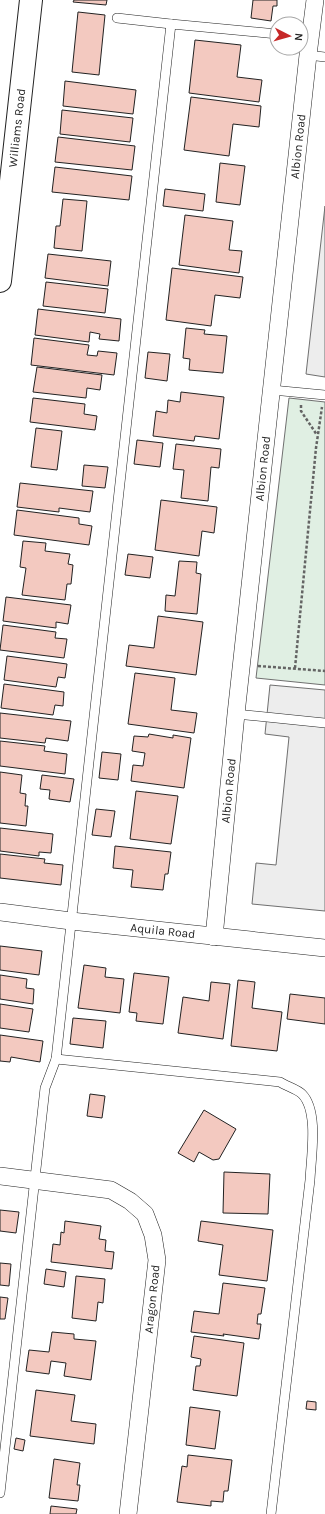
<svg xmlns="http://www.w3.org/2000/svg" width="325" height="1514" font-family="Karla,sans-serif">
	<rect width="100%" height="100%" fill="#fff"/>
	<path fill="#e0efe3" stroke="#6f6f6f" d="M289,398L325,402V685L256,678Z"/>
	<g fill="#ededed" stroke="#6f6f6f">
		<path d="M325,206V377L306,374Z"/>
		<path d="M270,685L325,690V911L252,904L256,863L276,865L289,737L265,734Z"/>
	</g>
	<g fill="#f3c9c0" stroke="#222">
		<path d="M74,0H107L106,5L73,2Z"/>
		<path d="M253,0H277V6H273L271,21L251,18Z"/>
		<path d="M78,12L105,15L99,75L72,72Z"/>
		<path d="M195,40L241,45L237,77L262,80L259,102L189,93Z"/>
		<path d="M65,81L136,90L133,114L63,106Z"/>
		<path d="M191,97L261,106L259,127L233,124L229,156L184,150Z"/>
		<path d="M62,110L133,118L130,142L60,134Z"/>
		<path d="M58,137L135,146L132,170L55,162Z"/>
		<path d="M220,163L245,166L240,205L216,202Z"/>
		<path d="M55,167L132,176L129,200L52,192Z"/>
		<path d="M165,189L205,194L203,211L163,206Z"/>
		<path d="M63,199L87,201L82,251L54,248L56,226H60Z"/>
		<path d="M185,215L233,221L229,250L242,251L239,273L179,265Z"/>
		<path d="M48,254L111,261L108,286L45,278Z"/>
		<path d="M172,268L243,277L240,298L215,295L211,326L166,320Z"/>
		<path d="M46,282L108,289L105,313L43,306Z"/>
		<path d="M38,309L121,319L119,341L99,339L100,334L90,332L89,342L35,335Z"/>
		<path d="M186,328L205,330L204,334L227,336L223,373L189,370L190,359L183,358Z"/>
		<path d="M34,338L89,345L87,355L97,356L98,351L117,353L114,375L31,365Z"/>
		<path d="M148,352L170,354L167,381L145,378Z"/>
		<path d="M37,367L102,375L100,390L87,388L86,398L33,392Z"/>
		<path d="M181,392L224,397L219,439L195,436L194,441L153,436L156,411L167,413L168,400L180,402Z"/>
		<path d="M33,398L85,404L84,414L97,416L95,430L30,422Z"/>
		<path d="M36,428L62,431L57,470L31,467Z"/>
		<path d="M137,440L163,443L160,467L134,464Z"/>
		<path d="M176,444L221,449L219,468L211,467L208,501L181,498L184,470L173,469Z"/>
		<path d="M84,465L108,467L105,488L82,486Z"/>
		<path d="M20,483L93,491L90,512L59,508V512L17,507Z"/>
		<path d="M161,500L217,507L214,533L202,531L199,556L155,550Z"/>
		<path d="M17,510L79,518V524L92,526L89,545L14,535Z"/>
		<path d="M23,541L46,543L45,551L70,554L68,564L73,565L71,584H67L65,600L22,595L26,568L20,567Z"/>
		<path d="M128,554L153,557L150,578L125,575Z"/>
		<path d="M179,561L197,562L196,573L201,574L197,614L165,611L166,595L175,596Z"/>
		<path d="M6,597L71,605L68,624L56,622V628L3,621Z"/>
		<path d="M158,616L203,622L196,675L126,666L129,645L154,648Z"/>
		<path d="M3,625L56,632L55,638L67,639L64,658L0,650Z"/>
		<path d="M7,656L67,664L65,678L58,677L56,687L4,680Z"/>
		<path d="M135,673L175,678L171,710L197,713L194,733L128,724Z"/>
		<path d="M4,684L64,692L63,706L55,705L53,715L1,708Z"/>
		<path d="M0,713L71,721L68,741L46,738L45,743L0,738Z"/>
		<path d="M149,734L173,738V735L191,738L184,788L131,781L133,765L143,766L145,753L132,751L134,736L148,737Z"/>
		<path d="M0,741L45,746L44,751L67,754L65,774L0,766Z"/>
		<path d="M102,752L121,754L118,780L99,778Z"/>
		<path d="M0,772L22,775L20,793L26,794L25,806H28L26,826L0,823Z"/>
		<path d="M42,775L74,779L70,802L49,799L50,790L40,789Z"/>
		<path d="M136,791L178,796L171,844L130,839Z"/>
		<path d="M96,809L115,811L111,837L92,835Z"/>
		<path d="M0,828L53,834L51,853L39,852V856L0,851Z"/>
		<path d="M115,846L171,852L168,874H165L163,890L131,887L133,870L113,868Z"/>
		<path d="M0,854L45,859L44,863L63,865L61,885L0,878Z"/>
		<path d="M0,946L42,951L39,975L0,970Z"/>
		<path d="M84,965L106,968L105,977L124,979L120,1013L78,1008Z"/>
		<path d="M134,973L169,977L163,1024L136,1021L137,1013L129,1012Z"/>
		<path d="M0,975L27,979L26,988L34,989L33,1004L0,999Z"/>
		<path d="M238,980L255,982L252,1008L282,1012L277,1051L231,1046Z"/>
		<path d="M211,982L230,984L223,1039L178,1033L183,997L209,1001Z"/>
		<path d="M290,994L325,998V1024L287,1019Z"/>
		<path d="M0,1004L33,1009L29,1032L0,1028Z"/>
		<path d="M73,1018L106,1021L103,1048L70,1044Z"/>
		<path d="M0,1035L43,1041L40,1062L11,1057L10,1062L0,1061Z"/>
		<path d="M90,1094L105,1096L102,1118L87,1116Z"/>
		<path d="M204,1110L236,1129L219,1159L213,1160L199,1152L194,1162L178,1153Z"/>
		<path d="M224,1172L270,1174L268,1214L223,1213Z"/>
		<path d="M0,1210L19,1212L16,1233L0,1231Z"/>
		<path d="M65,1221L101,1226L99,1239L106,1240L105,1251L114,1252L112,1269L51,1262L53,1244L60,1245L61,1232L64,1233Z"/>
		<path d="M201,1221L273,1230L267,1281L219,1275L223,1245L198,1241Z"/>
		<path d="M0,1263L11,1264L9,1286L0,1285Z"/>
		<path d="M46,1269L66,1272L64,1287L44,1284Z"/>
		<path d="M76,1276L105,1279L103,1303L98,1302L96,1321L72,1318Z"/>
		<path d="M223,1283L265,1288L261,1314H258L257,1324H261L259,1339L223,1334L224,1336L191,1332L194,1311L219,1314Z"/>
		<path d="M0,1297L8,1298L5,1319H0Z"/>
		<path d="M52,1332L74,1334V1339L96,1341L91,1380L64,1376L66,1363L51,1361L49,1374L26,1371L29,1350L49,1352Z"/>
		<path d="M194,1336L244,1343L237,1396L193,1390L196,1366H200L201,1359L191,1357Z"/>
		<path d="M36,1390L75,1395L71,1421L96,1424L94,1444L30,1436Z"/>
		<path d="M307,1401L316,1402V1410L306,1409Z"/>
		<path d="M190,1407L220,1411L215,1449L186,1445Z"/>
		<path d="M16,1438L25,1440L23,1451L14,1449Z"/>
		<path d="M188,1455L232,1460L228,1491H224L223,1502L211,1501V1506L177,1502L182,1466L187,1467Z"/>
		<path d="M54,1459L80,1463L77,1485H80L78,1501L49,1498Z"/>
		<path d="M51,1506L77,1509L76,1514H50Z"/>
	</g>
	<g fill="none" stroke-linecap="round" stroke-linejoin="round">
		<g stroke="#222" stroke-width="10">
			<g id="service">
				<path d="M117,18L171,24"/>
				<path d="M308,55L325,57"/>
				<path d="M272,390L325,395"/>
				<path d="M236,714L325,723"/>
				<path d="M56,1059L280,1082C286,1086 297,1089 302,1094C319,1111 311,1157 310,1180L271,1514"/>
				<path d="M0,1493L45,1088L56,1059L171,24L277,34"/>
			</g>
		</g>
		<g stroke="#222" stroke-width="18">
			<g id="minor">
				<path id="s1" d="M0,912L71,921L325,948"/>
				<path id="s2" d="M214,937L236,714L308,55L315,0"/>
				<path d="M0,1176L111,1190L130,1201L145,1214L153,1235L157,1260L128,1514"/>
			</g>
		</g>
		<g stroke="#222" stroke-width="24">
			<g id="tertiary">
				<path id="s3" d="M0,281L31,0"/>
			</g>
		</g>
		<g stroke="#646464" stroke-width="2.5" stroke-dasharray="3 2" stroke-linecap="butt">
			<path d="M301,405V411L317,435"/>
			<path d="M258,666L325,671"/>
			<path d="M295,668L316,448L322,407"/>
		</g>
		<use href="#service" stroke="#fff" stroke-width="9"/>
		<use href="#minor" stroke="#fff" stroke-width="17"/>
		<use href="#tertiary" stroke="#fff" stroke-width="22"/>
	</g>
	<g text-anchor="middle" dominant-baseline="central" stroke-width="3" stroke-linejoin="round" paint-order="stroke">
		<g font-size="12" fill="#222" stroke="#fff">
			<text stroke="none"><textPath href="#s3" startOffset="154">Williams Road</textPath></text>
			<text stroke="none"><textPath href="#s2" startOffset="795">Albion Road</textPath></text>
			<text stroke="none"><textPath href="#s2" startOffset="471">Albion Road</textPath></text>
			<text stroke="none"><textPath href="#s2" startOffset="147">Albion Road</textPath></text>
			<text stroke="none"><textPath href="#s1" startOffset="164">Aquila Road</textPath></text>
			<text transform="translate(152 1299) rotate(-84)">Aragon Road</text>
		</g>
	</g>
	<g transform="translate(289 36) rotate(96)"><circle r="19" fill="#ffffff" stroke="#a7a7a7"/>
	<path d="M0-3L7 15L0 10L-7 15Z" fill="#c62828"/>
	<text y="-6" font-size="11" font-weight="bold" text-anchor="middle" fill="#222222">N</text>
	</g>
</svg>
